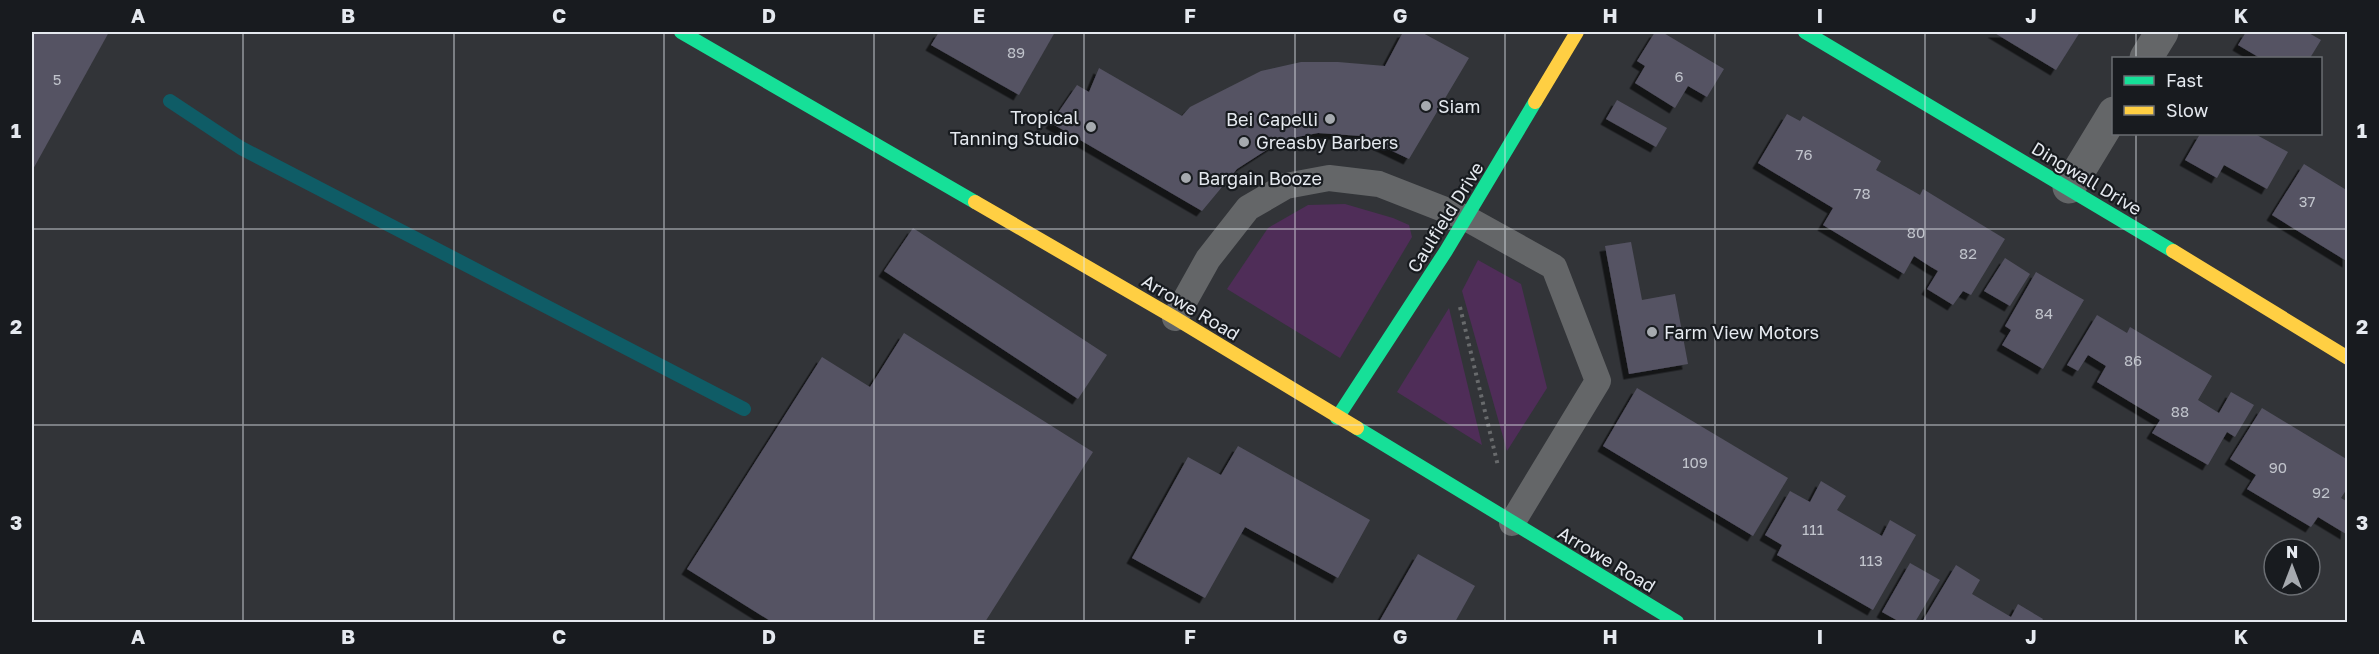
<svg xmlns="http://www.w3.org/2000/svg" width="2379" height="654" font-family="'Golos Text',sans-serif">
	<defs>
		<filter id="shadow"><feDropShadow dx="-5.5" dy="5.5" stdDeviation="0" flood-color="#0009"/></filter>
	</defs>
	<rect width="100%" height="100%" fill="#323438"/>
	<g fill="#4f2d58">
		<path d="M1345,204L1393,218L1409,225L1412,237L1340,358L1227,289L1268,228L1308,205Z"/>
		<path d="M1478,260L1521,284L1547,388L1507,451L1462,291Z"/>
		<path d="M1449,308L1482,445L1397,392Z"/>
	</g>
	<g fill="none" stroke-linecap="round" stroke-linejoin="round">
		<path stroke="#0f5c66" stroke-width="14" d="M170,101L241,148L744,409"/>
	</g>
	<g fill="#555363" filter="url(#shadow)">
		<path d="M32,32H109L32,171Z"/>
		<path d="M939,32H1055L1019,95L931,45Z"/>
		<path d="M1403,32H1421L1469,58L1409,159L1361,136L1318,133L1282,140L1237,169L1202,211L1051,123L1077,85L1089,92L1099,68L1182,116L1190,107L1261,71L1301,62H1338L1385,66Z"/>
		<path d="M1655,32H1662L1724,69L1707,97L1688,86L1675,108L1635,83L1645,66L1637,61Z"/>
		<path d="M1993,32H2080L2056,70Z"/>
		<path d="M2246,32H2307L2321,40L2310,58H2260L2238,45Z"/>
		<path d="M1617,100L1667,128L1656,147L1606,119Z"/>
		<path d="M1787,114L1800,121L1803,116L1881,161L1876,170L1906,187L1920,195L1923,189L2005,239L1971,295L1963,291L1953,305L1927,289L1938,271L1931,267L1914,256L1904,274L1823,225L1833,208L1758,163Z"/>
		<path d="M2200,134H2255L2288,152L2267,189L2224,165L2217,178L2185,160Z"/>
		<path d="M2304,164L2348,191V262L2272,215Z"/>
		<path d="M913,228L1107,355L1078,399L884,271Z"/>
		<path d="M1631,242L1642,300L1675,294L1688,364L1629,374L1605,246Z"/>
		<path d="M2005,258L2030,274L2010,306L1984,291Z"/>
		<path d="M2036,272L2084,300L2043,369L2002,345L2011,330L2005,326Z"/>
		<path d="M2097,315L2127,333L2130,327L2212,376L2198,400L2219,413L2231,392L2254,405L2235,437L2227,432L2208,465L2152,433L2160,420L2097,382L2106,366L2088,355L2078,371L2067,365Z"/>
		<path d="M904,333L1093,452L985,622H772L687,569L822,357L870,387Z"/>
		<path d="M1637,388L1788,478L1753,536L1603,446Z"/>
		<path d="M2262,408L2348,460V487L2341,498L2348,502L2346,534L2318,517L2311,527L2247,489L2256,475L2230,459Z"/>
		<path d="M1238,446L1370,520L1338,578L1245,527L1205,598L1132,558L1188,457L1221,475Z"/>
		<path d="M1821,481L1846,496L1837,510L1882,536L1890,520L1916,535L1873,610L1777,555L1782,545L1765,535L1790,491L1810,502Z"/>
		<path d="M1418,554L1475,586L1455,622H1379Z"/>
		<path d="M1910,563L1940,580L1915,622H1900L1882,612Z"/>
		<path d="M1956,565L1980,580L1972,594L2011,617L2018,604L2043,619L2041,622H1922Z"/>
	</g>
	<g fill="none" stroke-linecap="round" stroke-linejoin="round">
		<path stroke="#686a6c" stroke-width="4" stroke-dasharray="3 4.5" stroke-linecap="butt" d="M1460,307L1498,466"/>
		<path stroke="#646668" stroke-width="26" d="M1175,318L1208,259L1248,208L1286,186L1329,178L1379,184L1466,218L1554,267L1598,381L1512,523"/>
		<g stroke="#646668" stroke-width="33">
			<path d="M2146,58L2162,32"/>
			<path d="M2069,187L2114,113"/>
		</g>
		<g stroke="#16e098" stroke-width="14">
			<path d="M681,32L975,202"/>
			<path d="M1805,32L2173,251"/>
			<path d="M1337,418L1446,251L1535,102"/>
			<path d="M1357,428L1677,622"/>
		</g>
		<g stroke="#ffcf43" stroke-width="14">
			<path d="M1535,102L1577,32"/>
			<path d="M975,202L1175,318L1357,428"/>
			<path d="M2173,251L2348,358"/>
		</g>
	</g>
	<path fill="none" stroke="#e5e9ef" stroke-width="1.5" stroke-opacity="0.55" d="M243,32V622M454,32V622M664,32V622M874,32V622M1084,32V622M1295,32V622M1505,32V622M1715,32V622M1925,32V622M2136,32V58M2136,134V622M32,229H2348M32,425H2348"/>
	<g fill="#a6aaaf" stroke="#181b1f" stroke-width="2">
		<circle cx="1426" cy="106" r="6"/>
		<circle cx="1330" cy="119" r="6"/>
		<circle cx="1091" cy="127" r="6"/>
		<circle cx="1244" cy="142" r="6"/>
		<circle cx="1186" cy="178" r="6"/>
		<circle cx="1652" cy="332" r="6"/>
	</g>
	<g text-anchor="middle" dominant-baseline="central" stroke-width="4.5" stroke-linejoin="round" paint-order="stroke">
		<g font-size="15" fill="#c1c4cc">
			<text x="1016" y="52">89</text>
			<text x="1679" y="76">6</text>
			<text x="57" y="79">5</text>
			<text x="1804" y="154">76</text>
			<text x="1862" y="193">78</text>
			<text x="2307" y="201">37</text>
			<text x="1916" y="232">80</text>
			<text x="1968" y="253">82</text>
			<text x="2044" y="313">84</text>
			<text x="2133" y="360">86</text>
			<text x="2180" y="411">88</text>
			<text x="1695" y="462">109</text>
			<text x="2278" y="467">90</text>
			<text x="2321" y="492">92</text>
			<text x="1813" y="529">111</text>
			<text x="1871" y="560">113</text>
		</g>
		<g font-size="18" fill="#e5e9ef" stroke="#181b1f" text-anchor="start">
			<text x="1438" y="106">Siam</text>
			<text x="1079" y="117" text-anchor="end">Tropical<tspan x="1079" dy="21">Tanning Studio</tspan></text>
			<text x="1318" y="119" text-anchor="end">Bei Capelli</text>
			<text x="1256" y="142">Greasby Barbers</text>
			<text x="1198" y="178">Bargain Booze</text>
			<text x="1664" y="332">Farm View Motors</text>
		</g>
		<g font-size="18" fill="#e5e9ef" stroke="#181b1f">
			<text transform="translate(2087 178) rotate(31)">Dingwall Drive</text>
			<text transform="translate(1445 217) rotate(-58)">Caulfield Drive</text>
			<text transform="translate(1191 307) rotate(31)">Arrowe Road</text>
			<text transform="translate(1607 559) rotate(31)">Arrowe Road</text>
		</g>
	</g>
	<rect width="2379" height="654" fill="none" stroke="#181b1f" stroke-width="66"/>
	<rect x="2112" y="57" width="210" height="78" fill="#181b1f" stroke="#6a6d72" stroke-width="1.5"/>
	<rect x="2124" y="76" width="30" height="9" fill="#16e098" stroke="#6a6d72" stroke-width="1.5"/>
	<text x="2166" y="87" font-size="18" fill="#e5e9ef">Fast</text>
	<rect x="2124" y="106" width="30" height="9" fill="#ffcf43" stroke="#6a6d72" stroke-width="1.5"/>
	<text x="2166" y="117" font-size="18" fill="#e5e9ef">Slow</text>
	<g transform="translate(2292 567)"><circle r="28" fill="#181b1f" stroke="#6a6d72" stroke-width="1.5"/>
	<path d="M0-4.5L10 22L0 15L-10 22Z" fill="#a6aaaf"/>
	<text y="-9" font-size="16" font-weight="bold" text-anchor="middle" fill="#e5e9ef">N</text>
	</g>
	<rect x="33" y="33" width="2313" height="588" fill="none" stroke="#e5e9ef" stroke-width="2"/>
	<g font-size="20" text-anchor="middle" font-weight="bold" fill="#e5e9ef">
		<text x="138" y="23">A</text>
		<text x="348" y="23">B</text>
		<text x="559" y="23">C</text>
		<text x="769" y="23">D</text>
		<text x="979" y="23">E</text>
		<text x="1190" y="23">F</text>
		<text x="1400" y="23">G</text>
		<text x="1610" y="23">H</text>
		<text x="1820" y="23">I</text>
		<text x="2031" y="23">J</text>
		<text x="2241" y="23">K</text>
		<text x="16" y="138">1</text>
		<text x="2362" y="138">1</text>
		<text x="16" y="334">2</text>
		<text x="2362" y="334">2</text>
		<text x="16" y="530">3</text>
		<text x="2362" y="530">3</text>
		<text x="138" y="644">A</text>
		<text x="348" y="644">B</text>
		<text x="559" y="644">C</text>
		<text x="769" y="644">D</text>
		<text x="979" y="644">E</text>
		<text x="1190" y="644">F</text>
		<text x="1400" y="644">G</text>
		<text x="1610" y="644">H</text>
		<text x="1820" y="644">I</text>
		<text x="2031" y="644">J</text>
		<text x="2241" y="644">K</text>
	</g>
</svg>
